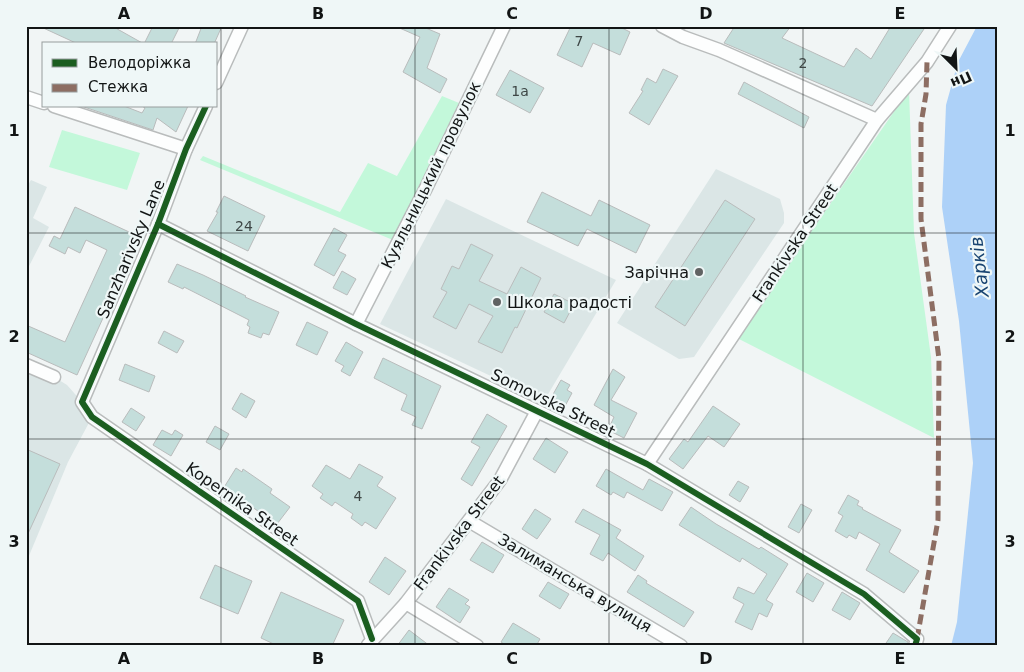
<svg xmlns="http://www.w3.org/2000/svg" width="1024" height="672" font-family="'DejaVu Sans',sans-serif">
	<rect width="100%" height="100%" fill="#f1f5f5"/>
	<g fill="#dbe6e6">
		<path d="M716,169L780,199L784,213V223L694,357L679,359L617,323Z"/>
		<path d="M31,180L47,187L33,218L49,227L26,272V188Z"/>
		<path d="M446,199L616,280L544,401L380,324Z"/>
		<path d="M26,365L54,377L67,385L82,402L92,417L68,462L26,563Z"/>
	</g>
	<g fill="#c3f8da">
		<path d="M909,90L914,233L931,357L934,438L737,338Z"/>
		<path d="M442,96L459,103L393,240L200,160L203,156L340,212L368,163L397,176Z"/>
		<path d="M62,130L140,153L127,190L49,167Z"/>
	</g>
	<path fill="#add1f8" d="M977,26H998V646H951L957,622L973,463L959,321L942,207L946,105L958,62Z"/>
	<g fill="#c4dedb" stroke="#b9bcbc">
		<path d="M39,26H112L144,44H78Z"/>
		<path d="M153,26H180L171,44H144Z"/>
		<path d="M202,26H222L214,44H195Z"/>
		<path d="M395,26H421L440,34L427,68L447,79L440,93L403,72L420,37Z"/>
		<path d="M571,26H618L630,32L620,55L593,43L582,67L557,55Z"/>
		<path d="M735,26H791L782,38L844,67L856,48L871,59L891,26H926L872,106L724,43Z"/>
		<path d="M663,69L678,76L649,125L629,113L643,91L641,90L647,78L656,83Z"/>
		<path d="M510,70L544,88L530,113L496,95Z"/>
		<path d="M744,82L809,117L804,128L738,94Z"/>
		<path d="M81,106H124L142,113L145,108L142,106H188L176,132L157,118L153,130Z"/>
		<path d="M542,192L591,216L599,200L650,225L636,253L587,229L578,246L527,222Z"/>
		<path d="M224,196L265,216L248,251L207,231L218,212H216Z"/>
		<path d="M725,200L755,219L685,326L655,307Z"/>
		<path d="M75,207L140,237L77,375L26,352V325L65,342L107,250L86,240L80,253L68,247L65,254L49,246L54,236L60,239Z"/>
		<path d="M334,228L347,235L338,251L346,255L334,276L314,265Z"/>
		<path d="M471,244L493,255L479,281L507,294L521,267L541,278L517,328L515,327L502,353L478,342L493,316L469,304L456,329L433,317L447,292L441,289L452,266L459,269Z"/>
		<path d="M177,264L203,275L246,296L245,297L279,312L269,335L263,333L261,338L248,333L250,327L247,325L249,320L184,287L183,289L168,282Z"/>
		<path d="M342,271L356,279L347,295L333,288Z"/>
		<path d="M554,294L574,304L564,323L544,312Z"/>
		<path d="M307,322L328,332L317,355L296,345Z"/>
		<path d="M164,331L184,341L177,353L158,343Z"/>
		<path d="M346,342L363,352L350,376L341,371L344,366L335,361Z"/>
		<path d="M383,358L441,386L422,429L412,425L416,417L401,410L407,395L374,378Z"/>
		<path d="M125,364L155,376L149,392L119,380Z"/>
		<path d="M613,369L625,377L611,400L637,413L624,438L608,430L614,417L594,405Z"/>
		<path d="M561,380L570,385L567,390L572,393L565,406L551,398Z"/>
		<path d="M241,393L255,401L246,418L232,409Z"/>
		<path d="M713,406L740,424L724,447L708,436L683,469L669,459L684,439L688,442Z"/>
		<path d="M131,408L145,417L136,431L122,422Z"/>
		<path d="M487,414L507,426L472,486L461,479L480,447L471,442Z"/>
		<path d="M215,426L229,434L220,450L206,442Z"/>
		<path d="M162,430L172,435L175,430L183,435L171,456L153,445Z"/>
		<path d="M546,438L568,452L555,473L533,459Z"/>
		<path d="M26,449L60,464L26,538Z"/>
		<path d="M359,464L383,477L377,486L396,498L376,529L365,522L362,526L351,518L353,514L335,502L332,506L320,498L323,494L312,486L326,465L350,479Z"/>
		<path d="M236,468L242,472L243,469L272,489L270,493L290,507L277,524L236,496L223,489Z"/>
		<path d="M606,469L643,490L649,479L673,492L662,511L627,492L624,498L613,492L611,495L596,486Z"/>
		<path d="M738,481L749,487L740,502L729,495Z"/>
		<path d="M848,495L859,501L857,505L863,508L862,509L901,530L889,552L919,571L904,593L866,570L880,544L859,532L856,539L849,535L847,538L835,531L843,516L838,513Z"/>
		<path d="M801,504L812,510L799,533L788,527Z"/>
		<path d="M691,507L716,524L759,549L761,547L788,564L766,600L773,604L767,617L759,613L752,630L735,622L744,604L733,598L738,587L754,594L767,574L742,558L740,562L679,525Z"/>
		<path d="M535,509L551,519L537,539L522,529Z"/>
		<path d="M583,509L621,530L616,538L644,556L635,571L608,553L603,561L590,554L600,535L575,522Z"/>
		<path d="M482,542L504,555L493,573L470,560Z"/>
		<path d="M385,557L406,571L389,595L369,582Z"/>
		<path d="M215,565L252,581L238,614L200,598Z"/>
		<path d="M807,573L824,583L813,602L796,592Z"/>
		<path d="M638,575L647,581L646,583L694,612L684,627L627,592Z"/>
		<path d="M548,582L569,594L560,609L539,596Z"/>
		<path d="M449,588L469,600L465,604L470,607L460,623L436,607Z"/>
		<path d="M281,592L344,620L332,646H278L261,638Z"/>
		<path d="M842,592L860,603L850,620L832,610Z"/>
		<path d="M513,623L540,639L536,646H507L501,642Z"/>
		<path d="M409,630L430,646H397Z"/>
		<path d="M893,633L908,642L907,646H884Z"/>
	</g>
	<g fill="none" stroke-linecap="round" stroke-linejoin="round">
		<g stroke="#b9bcbc" stroke-width="15">
			<g id="minor">
				<path d="M662,26L683,37L719,50L877,120"/>
				<path d="M216,83L242,26"/>
				<path d="M26,97L44,103"/>
				<path d="M54,106L186,149"/>
				<path d="M206,106L186,149L158,224L82,402L92,417L358,601L372,639"/>
				<path d="M158,224L356,324L647,464L864,594L917,639L915,646"/>
				<path d="M356,324L426,188L504,26"/>
				<path d="M26,365L54,377"/>
				<path d="M647,464L877,120L927,62L950,26"/>
				<path d="M469,521L681,646"/>
				<path d="M406,603L477,646"/>
				<path d="M368,645L406,603L500,480L537,411"/>
			</g>
		</g>
		<use href="#minor" stroke="#fdfefe" stroke-width="12"/>
		<path stroke="#8d6e63" stroke-width="5" stroke-dasharray="10 5" stroke-linecap="butt" d="M917,639L938,520L939,359L921,219V124L926,94L927,62"/>
		<g stroke="#eff7f7" stroke-width="9">
			<g id="cycleway">
				<path d="M206,106L186,149L158,224L82,402L92,417L358,601L372,639"/>
				<path d="M158,224L356,324L647,464L864,594L917,639L915,646"/>
			</g>
		</g>
		<use href="#cycleway" stroke="#1b5e20" stroke-width="6"/>
	</g>
	<path fill="none" stroke="#121515" stroke-width="1" stroke-opacity="0.55" d="M221,26V646M415,26V646M609,26V646M803,26V646M26,233H998M26,439H998"/>
	<g fill="#606363" stroke="#eff7f7" stroke-width="2">
		<circle cx="699" cy="272" r="5"/>
		<circle cx="497" cy="302" r="5"/>
	</g>
	<g text-anchor="middle" dominant-baseline="central" stroke-width="4.5" stroke-linejoin="round" paint-order="stroke">
		<g font-size="14" fill="#3e4746">
			<text x="579" y="41">7</text>
			<text x="803" y="63">2</text>
			<text x="520" y="91">1а</text>
			<text x="244" y="226">24</text>
			<text x="358" y="496">4</text>
		</g>
		<g font-size="16" fill="#121515" stroke="#eff7f7">
			<text transform="translate(431 175) rotate(-64)">Куяльницький провулок</text>
			<text transform="translate(795 243) rotate(-56)">Frankivska Street</text>
			<text transform="translate(131 249) rotate(-67)">Sanzharivsky Lane</text>
			<text transform="translate(553 403) rotate(26)">Somovska Street</text>
			<text transform="translate(242 504) rotate(35)">Kopernika Street</text>
			<text transform="translate(459 533) rotate(-53)">Frankivska Street</text>
			<text transform="translate(575 583) rotate(31)">Залиманська вулиця</text>
		</g>
		<g font-size="16" fill="#121515" stroke="#eff7f7" text-anchor="end">
			<text x="689" y="272">Зарічна</text>
			<text x="507" y="302" text-anchor="start">Школа радості</text>
		</g>
		<g font-size="18" font-style="italic" fill="#194471" stroke="#eff7f7">
			<text transform="translate(979 267) rotate(-96)">Харків</text>
		</g>
	</g>
	<rect width="1024" height="672" fill="none" stroke="#eff7f7" stroke-width="55"/>
	<rect x="42" y="42" width="175" height="65" fill="#eff7f7" stroke="#979d9d"/>
	<rect x="52" y="59" width="25" height="8" fill="#1b5e20" stroke="#979d9d"/>
	<text x="88" y="68" font-size="15" fill="#121515">Велодоріжка</text>
	<rect x="52" y="84" width="25" height="8" fill="#8d6e63" stroke="#979d9d"/>
	<text x="88" y="92" font-size="15" fill="#121515">Стежка</text>
	<g transform="translate(956 68) rotate(156)" stroke="#eff7f7" stroke-width="4" paint-order="stroke">
	<path d="M0-4L9 19L0 12L-9 19Z" fill="#121515"/>
	<text y="-8" font-size="14" font-weight="bold" text-anchor="middle" fill="#121515">Пн</text>
	</g>
	<rect x="28" y="28" width="968" height="616" fill="none" stroke="#121515" stroke-width="2"/>
	<g font-size="16" text-anchor="middle" font-weight="bold" fill="#121515">
		<text x="124" y="19">A</text>
		<text x="318" y="19">B</text>
		<text x="512" y="19">C</text>
		<text x="706" y="19">D</text>
		<text x="900" y="19">E</text>
		<text x="14" y="136">1</text>
		<text x="1010" y="136">1</text>
		<text x="14" y="342">2</text>
		<text x="1010" y="342">2</text>
		<text x="14" y="547">3</text>
		<text x="1010" y="547">3</text>
		<text x="124" y="664">A</text>
		<text x="318" y="664">B</text>
		<text x="512" y="664">C</text>
		<text x="706" y="664">D</text>
		<text x="900" y="664">E</text>
	</g>
</svg>
